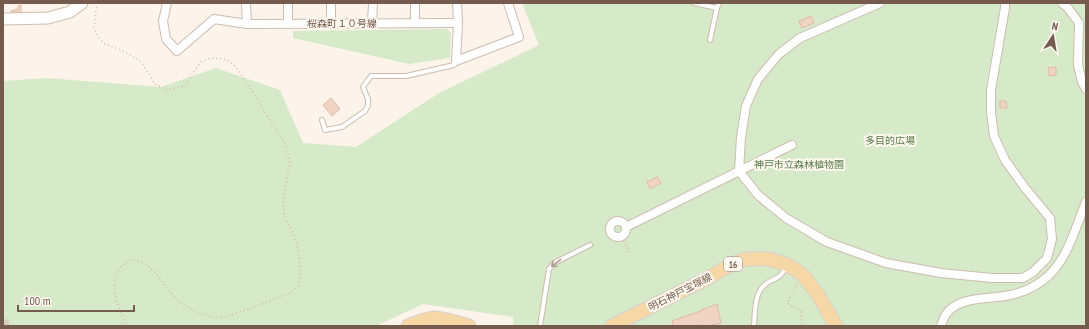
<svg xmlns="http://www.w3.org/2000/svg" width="1089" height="329" font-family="'PT Sans Narrow','Noto Sans JP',sans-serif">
	<rect width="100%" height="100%" fill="#fcf4ea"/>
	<g fill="#d6e9c8">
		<path d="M522,3H1086V326H513V317L423,304L376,326H3V81L46,78L161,87L216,68L280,90L303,143L356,147L439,93L539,45Z"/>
		<path d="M447,29L451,33L450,58L409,64L293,38V31Z"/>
	</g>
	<g fill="#f0d4c3" stroke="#e1baa4">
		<path d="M21,5V12L11,14V11L18,9V6Z"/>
		<path d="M811,16L814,23L802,28L799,21Z"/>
		<path d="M1056,67V75L1049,76L1048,68Z"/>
		<path d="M331,98L340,109L332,116L323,105Z"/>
		<path d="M1000,101H1006L1007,108H1000Z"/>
		<path d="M657,177L661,183L650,189L647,182Z"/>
		<path d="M717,304L721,323L707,326L705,325L673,326L672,321L701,311V310Z"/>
	</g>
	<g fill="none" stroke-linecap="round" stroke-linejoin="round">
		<path stroke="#dacec3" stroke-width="11" stroke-dasharray="11 5.5" stroke-linecap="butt" d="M3,320L4,326"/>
		<g stroke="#cdbcb0" stroke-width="6">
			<g id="lane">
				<path d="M694,3L717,8"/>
				<path d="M710,40L717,8L719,3"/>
				<path d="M322,120L325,130L342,127L365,111L368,106V99L363,87L371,76H406L454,65L456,61"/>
				<path d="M540,326L549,269L554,263L590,245"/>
				<path d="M754,326C755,312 754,291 767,283C777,277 781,278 786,267"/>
			</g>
		</g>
		<g stroke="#cdbcb0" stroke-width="10">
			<g id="street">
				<path d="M167,3L163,21L166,39L177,51L214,19L247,24"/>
				<path d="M246,3L247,24L458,23"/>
				<path d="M415,3V23"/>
				<path d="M457,3L458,23L456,61L519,37L508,3"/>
				<path d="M880,3L800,38L779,54L758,79L746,106L741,137L739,171L758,195L786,218L827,242L886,263L941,273L992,278H1023L1033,272L1047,258L1052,239L1050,218L1025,188L1005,160L994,136L991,112V90L1005,8V3"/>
				<path d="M1062,3L1068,8L1079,23L1078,65L1082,82L1086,89"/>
				<path d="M331,23V3"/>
				<path d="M372,23L373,3"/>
				<path d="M288,24V3"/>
				<circle cx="618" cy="229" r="8"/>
				<path d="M626,227L792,145"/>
				<path d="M941,326C943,319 946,312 952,308C967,297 987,299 1005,296C1018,294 1031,289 1042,281C1067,263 1075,229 1086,202"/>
			</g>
		</g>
		<g stroke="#d0bdad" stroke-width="13">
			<path id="secondary" d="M3,19L48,18L70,12L82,3"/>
		</g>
		<g stroke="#d8d1cd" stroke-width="15">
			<g id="primary">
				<path d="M408,326C416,323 426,318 435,318C447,319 458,323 469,326"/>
				<path d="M612,326L708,278L732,264L747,259H769L788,265L803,275L818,295L836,326"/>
			</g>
		</g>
		<g stroke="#d5b7a5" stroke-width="1.5" stroke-dasharray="1 3" stroke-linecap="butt">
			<path d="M97,3L94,28L98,37L105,44L119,49L132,56L142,63L155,84L167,90L177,88L186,85L193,73L201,62L211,58L223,59L229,61L236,67L243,77L284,142L290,162L283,199L284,213L287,222L291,230L297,245L301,272L299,285L292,292L254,307L225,317H212L196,312L180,302L169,291L157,274L146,264L132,259C129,262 124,264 121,267C106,283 119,309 127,326"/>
			<path d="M622,237L631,255"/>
			<path d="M796,283L797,284L787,303L791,306L801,310V320L803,326"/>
		</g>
		<use href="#lane" stroke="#fff" stroke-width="4"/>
		<use href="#street" stroke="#fff" stroke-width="8"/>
		<use href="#secondary" stroke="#fff" stroke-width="11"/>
		<use href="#primary" stroke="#f6d7a6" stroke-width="13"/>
	</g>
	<defs><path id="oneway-shaft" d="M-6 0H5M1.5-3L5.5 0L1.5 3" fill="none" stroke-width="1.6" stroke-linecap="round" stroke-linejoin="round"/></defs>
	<use stroke="#ac9d95" href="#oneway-shaft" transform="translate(556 263) rotate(143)"/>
	<g text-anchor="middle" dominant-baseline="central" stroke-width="4" stroke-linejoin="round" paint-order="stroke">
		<rect fill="#fef8f0" stroke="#9e8a7f" stroke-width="1" x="724" y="257" width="18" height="14" rx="3"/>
		<g font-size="9" font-weight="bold" fill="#755b4e">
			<text x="733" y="264">16</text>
		</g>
		<g font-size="10" fill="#755b4e" stroke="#fef8f0">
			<text x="342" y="23">桜森町１０号線</text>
			<text transform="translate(680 292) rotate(-27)">明石神戸宝塚線</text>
		</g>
		<g font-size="10" fill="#567a46" stroke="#fef8f0">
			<text x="890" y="140">多目的広場</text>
			<text x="799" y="164">神戸市立森林植物園</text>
		</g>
	</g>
	<rect width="1089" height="329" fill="none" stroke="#755b4e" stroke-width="8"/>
	<g transform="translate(1053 36) rotate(12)" stroke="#fef8f0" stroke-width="3" paint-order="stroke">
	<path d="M0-3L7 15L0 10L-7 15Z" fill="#755b4e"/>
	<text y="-6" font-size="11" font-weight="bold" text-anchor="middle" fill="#755b4e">N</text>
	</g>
	<path d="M18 305v6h116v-6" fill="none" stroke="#755b4e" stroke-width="2"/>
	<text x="24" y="305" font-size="12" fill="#755b4e" stroke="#fef8f0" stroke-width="3" paint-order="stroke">100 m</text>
</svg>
